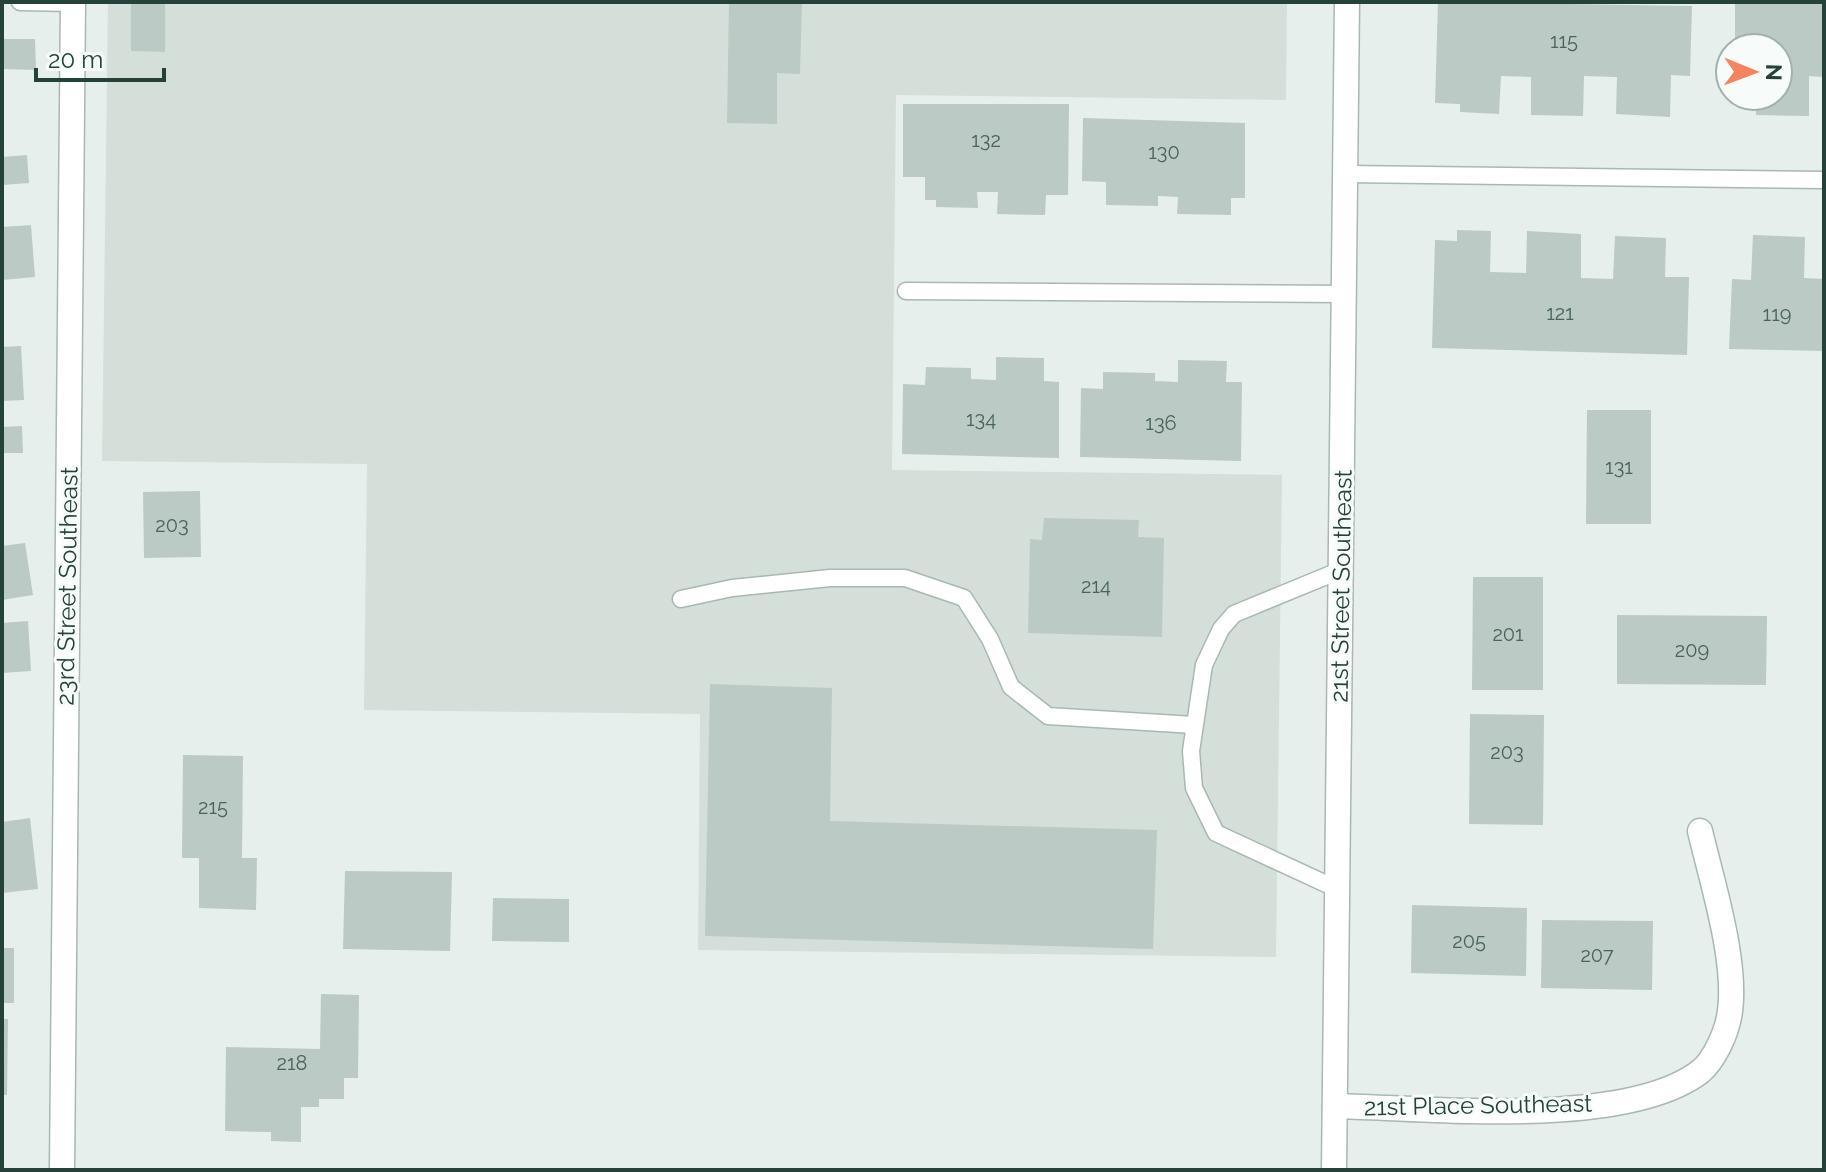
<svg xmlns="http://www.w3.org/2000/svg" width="1826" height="1172" font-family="Raleway,sans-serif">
	<rect width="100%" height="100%" fill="#e6efeb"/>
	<path fill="#d4dfda" d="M108,2H1287L1286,100L896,95L892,470L1282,475L1276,957L698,950L700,714L364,710L367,464L102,461Z"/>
	<g fill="#bbcac4">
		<path d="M131,2L165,3V52L131,51Z"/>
		<path d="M729,2H802L800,74L777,73V124L727,123Z"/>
		<path d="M1438,2L1692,6L1690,76L1671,75L1670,117L1616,114L1617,77L1584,76L1583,116L1531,115V77L1501,76L1499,114L1460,112V104L1435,103Z"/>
		<path d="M1735,3H1824V77L1809,76V116L1756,115V96H1778V48H1735Z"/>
		<path d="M2,39H35L36,70L2,69Z"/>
		<path d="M903,104H1069L1068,195H1046L1045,215L997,214L998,192H977L978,208L936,207V200H925V177H903Z"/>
		<path d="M1083,118L1245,123V198H1231V215L1177,214L1178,197L1158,196V206L1106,205V182L1082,181Z"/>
		<path d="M27,155L29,183L2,185V157Z"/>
		<path d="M31,225L35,277L2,280V227Z"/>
		<path d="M1457,230L1491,231L1490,272L1526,273L1527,231L1581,234V278L1613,279L1615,236L1666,238L1665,277H1689L1687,355L1432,348L1435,240L1457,241Z"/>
		<path d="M1753,235L1805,237L1804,278L1824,279V351L1729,349L1732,279L1751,280Z"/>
		<path d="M21,346L24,400L2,401V347Z"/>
		<path d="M996,357L1044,358V381L1059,382V458L902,454L903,384L925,385L926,367L971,368V379L996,380Z"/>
		<path d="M1178,360L1227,361L1226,382H1242L1241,461L1080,457L1081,388L1103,389V372L1155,373V381L1178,382Z"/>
		<path d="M1587,410H1651V524H1586Z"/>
		<path d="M22,426L23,453H2V427Z"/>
		<path d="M200,491L201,557L144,558L143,492Z"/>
		<path d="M1044,518L1139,520L1138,537L1164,538L1162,637L1028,633L1030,539L1042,540Z"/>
		<path d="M25,543L33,595L2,600V546Z"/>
		<path d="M1473,577H1543V690H1472Z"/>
		<path d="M1617,615L1767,616L1766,685L1617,684Z"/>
		<path d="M28,621L31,671L2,673V623Z"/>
		<path d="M710,684L832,688L830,821L1157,830L1153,949L705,936Z"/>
		<path d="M1470,714L1544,715L1543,825L1469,824Z"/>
		<path d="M183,755L243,756L242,858H257L256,910L199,908V858H182Z"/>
		<path d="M30,818L38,889L2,893V822Z"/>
		<path d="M345,871L452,872L450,951L343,949Z"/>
		<path d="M493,898L569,899V942L492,941Z"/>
		<path d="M1412,905L1527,908L1526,976L1411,973Z"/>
		<path d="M1542,920L1653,921L1652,990L1541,988Z"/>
		<rect x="2" y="948" width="12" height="55"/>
		<path d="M321,994L359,995L358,1078H344V1099H319V1107H301V1142L271,1141V1132L225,1131L226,1047L320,1049Z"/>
		<path d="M2,1019H8L7,1095H2Z"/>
	</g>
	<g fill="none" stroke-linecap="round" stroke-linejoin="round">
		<g stroke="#a8b8b2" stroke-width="19">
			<g id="service">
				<path d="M20,2L73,3"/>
				<path d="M1346,174L1824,180"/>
				<path d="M906,291L1344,294"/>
				<path d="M681,599L732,588L830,578H905L964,598L990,639L1011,687L1048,716L1194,725"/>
				<path d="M1337,889L1216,833L1194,788L1191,751L1204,665L1221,629L1234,614L1341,570"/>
			</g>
		</g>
		<g stroke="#a8b8b2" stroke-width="27">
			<g id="minor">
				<path d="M1335,1106C1427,1108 1627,1129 1701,1071C1714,1060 1726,1034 1729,1017C1739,966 1712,882 1700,831"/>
				<path d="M62,1170L73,2"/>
			</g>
		</g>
		<g stroke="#a8b8b2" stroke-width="27">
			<path id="tertiary" d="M1334,1170L1347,2"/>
		</g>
		<use href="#service" stroke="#fff" stroke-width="16"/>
		<use href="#minor" stroke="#fff" stroke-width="24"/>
		<use href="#tertiary" stroke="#fff" stroke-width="24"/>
	</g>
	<g text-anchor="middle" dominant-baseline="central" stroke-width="6" stroke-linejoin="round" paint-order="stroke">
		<g font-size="20" fill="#4a645c">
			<text x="1564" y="41">115</text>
			<text x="986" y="140">132</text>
			<text x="1164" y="152">130</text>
			<text x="1560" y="313">121</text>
			<text x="1777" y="314">119</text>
			<text x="981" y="419">134</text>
			<text x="1161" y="423">136</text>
			<text x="1619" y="467">131</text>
			<text x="172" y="525">203</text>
			<text x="1096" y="586">214</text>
			<text x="1508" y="634">201</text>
			<text x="1692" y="650">209</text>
			<text x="1507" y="752">203</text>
			<text x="213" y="807">215</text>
			<text x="1469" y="941">205</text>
			<text x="1597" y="955">207</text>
			<text x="292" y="1063">218</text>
		</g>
		<g font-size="24" fill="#24423a" stroke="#f7fbf9">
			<text transform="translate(67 586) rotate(-89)">23rd Street Southeast</text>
			<text transform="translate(1341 586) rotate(-89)">21st Street Southeast</text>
			<text transform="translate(1478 1105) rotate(-1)">21st Place Southeast</text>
		</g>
	</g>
	<rect width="1826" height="1172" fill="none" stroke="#24423a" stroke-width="8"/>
	<g transform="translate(1754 72) rotate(91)"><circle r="38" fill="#f7fbf9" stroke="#a3b1ad" stroke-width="2"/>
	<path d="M0-6L14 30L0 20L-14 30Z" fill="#f4845f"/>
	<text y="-12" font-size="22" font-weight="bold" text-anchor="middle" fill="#24423a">N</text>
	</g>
	<path d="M36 68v12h128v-12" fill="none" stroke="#24423a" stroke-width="4"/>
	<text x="48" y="68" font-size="24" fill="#24423a" stroke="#f7fbf9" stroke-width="6" paint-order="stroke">20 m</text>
</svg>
